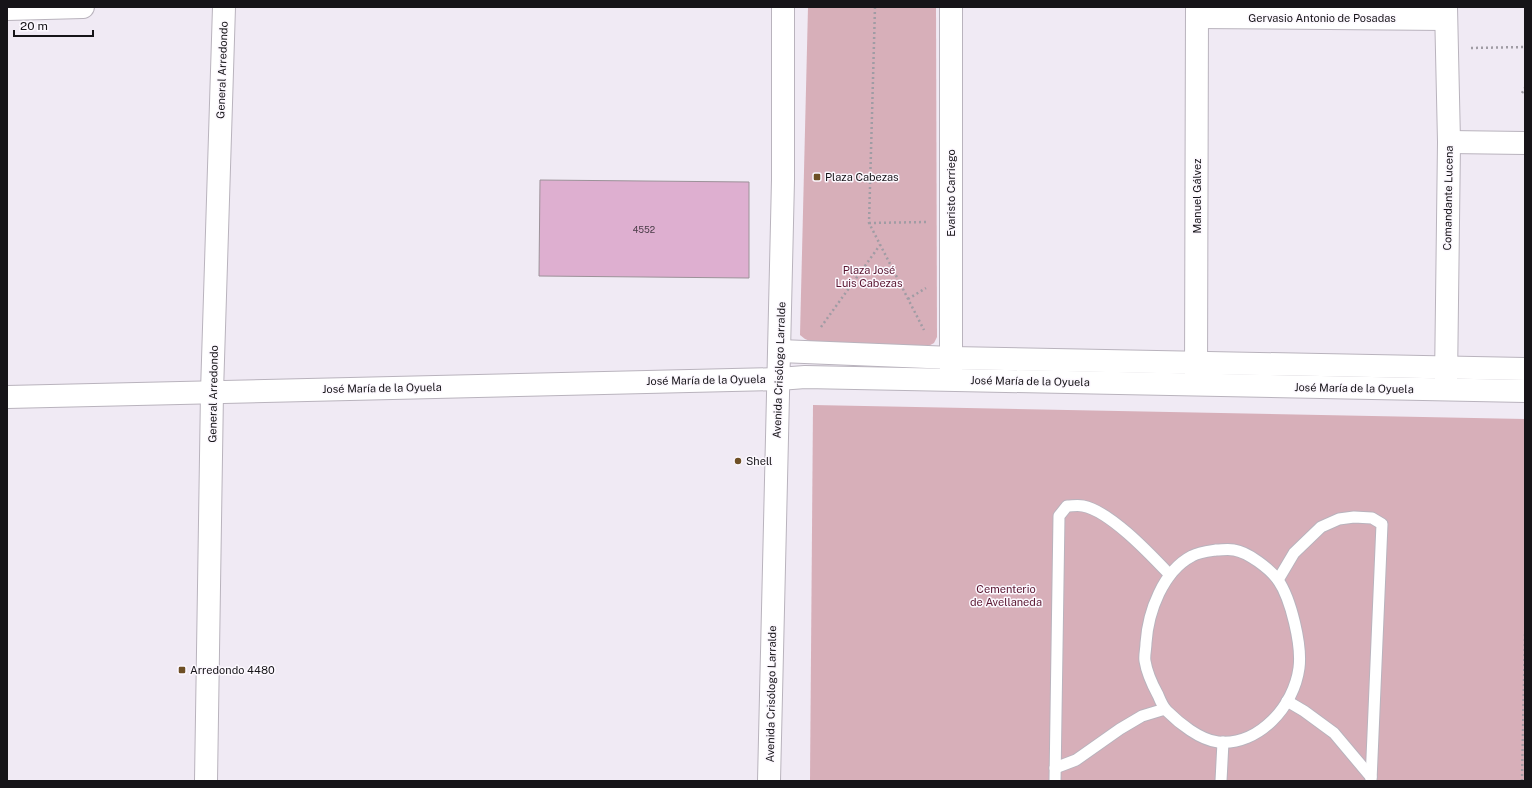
<svg xmlns="http://www.w3.org/2000/svg" width="1532" height="788" font-family="'Public Sans',sans-serif">
	<rect width="100%" height="100%" fill="#f0eaf4"/>
	<g fill="#d7afb9">
		<path d="M808,7H936L937,337L934,343L923,349L810,341L805,339L800,335Z"/>
		<path d="M813,405L1525,419V781H810Z"/>
	</g>
	<path fill="#deafd0" stroke="#9c9299" d="M540,180L749,182V278L539,276Z"/>
	<g fill="none" stroke-linecap="round" stroke-linejoin="round">
		<g stroke="#b9b3bd" stroke-width="13">
			<g id="service">
				<path d="M1216,550C1222,550 1228,549 1234,550C1248,552 1270,569 1278,580C1291,599 1302,645 1299,668C1294,706 1259,746 1218,742C1200,740 1179,723 1167,711C1163,707 1160,700 1158,695C1152,684 1147,674 1145,661C1144,656 1146,649 1146,643C1148,612 1163,571 1192,556C1199,552 1209,551 1216,550Z"/>
				<path d="M1278,580L1294,553L1321,527L1339,519L1354,517L1372,518L1382,524L1371,781"/>
				<path d="M1287,701L1304,711L1334,733L1371,777"/>
				<path d="M1055,768L1076,760L1120,729L1142,716L1165,709"/>
				<path d="M1055,781L1059,516L1067,506C1072,506 1078,505 1083,506C1110,511 1151,555 1170,575"/>
				<path d="M1221,781L1223,742"/>
			</g>
		</g>
		<g stroke="#b9b3bd" stroke-width="24">
			<g id="minor">
				<path d="M951,7V372"/>
				<path d="M7,9L83,7"/>
				<path d="M1197,17L1446,19"/>
				<path d="M1449,142L1525,143"/>
				<path d="M780,351L952,358L1525,369"/>
				<path d="M1196,376L1197,7"/>
				<path d="M1446,382L1449,142L1446,7"/>
				<path d="M7,397L779,379L805,377L1525,391"/>
			</g>
		</g>
		<g stroke="#b9b3bd" stroke-width="24">
			<g id="tertiary">
				<path d="M206,781L212,392L224,7"/>
				<path d="M769,781L783,180V7"/>
			</g>
		</g>
		<g stroke="#a09ca4" stroke-width="2.5" stroke-dasharray="2 3" stroke-linecap="butt">
			<path d="M875,7L869,223L924,330"/>
			<path d="M1471,48L1525,47"/>
			<path d="M1522,93L1525,88"/>
			<path d="M869,223L927,222"/>
			<path d="M908,299L926,288"/>
			<path d="M821,327L880,245"/>
			<path d="M1522,781L1525,633"/>
		</g>
		<use href="#service" stroke="#fff" stroke-width="11"/>
		<use href="#minor" stroke="#fff" stroke-width="22"/>
		<use href="#tertiary" stroke="#fff" stroke-width="22"/>
	</g>
	<g fill="#6e4f25" stroke="#fcf8fe" stroke-width="1.5">
		<rect x="813" y="173" width="8" height="8" rx="2"/>
		<circle cx="738" cy="461" r="4"/>
		<rect x="178" y="666" width="8" height="8" rx="2"/>
	</g>
	<g text-anchor="middle" dominant-baseline="central" stroke-width="3" stroke-linejoin="round" paint-order="stroke">
		<g font-size="9" fill="#483b46">
			<text x="644" y="229">4552</text>
		</g>
		<g font-size="11" fill="#161418" stroke="#fcf8fe">
			<text x="1322" y="18">Gervasio Antonio de Posadas</text>
			<text transform="translate(222 70) rotate(-88)">General Arredondo</text>
			<text transform="translate(951 193) rotate(-90)">Evaristo Carriego</text>
			<text transform="translate(1197 196) rotate(-90)">Manuel Gálvez</text>
			<text transform="translate(1448 198) rotate(-89)">Comandante Lucena</text>
			<text transform="translate(779 370) rotate(-88)">Avenida Crisólogo Larralde</text>
			<text transform="translate(706 380) rotate(-1)">José María de la Oyuela</text>
			<text transform="translate(1030 381) rotate(1)">José María de la Oyuela</text>
			<text transform="translate(382 388) rotate(-1)">José María de la Oyuela</text>
			<text transform="translate(1354 388) rotate(1)">José María de la Oyuela</text>
			<text transform="translate(213 394) rotate(-89)">General Arredondo</text>
			<text transform="translate(771 694) rotate(-89)">Avenida Crisólogo Larralde</text>
		</g>
		<g font-size="11" fill="#161418" stroke="#fcf8fe" text-anchor="start">
			<text x="825" y="177">Plaza Cabezas</text>
			<text x="746" y="461">Shell</text>
			<text x="190" y="670">Arredondo 4480</text>
		</g>
		<g font-size="11" fill="#58142f" stroke="#fcf8fe">
			<text x="869" y="270">Plaza José<tspan x="869" dy="13">Luis Cabezas</tspan></text>
			<text x="1006" y="589">Cementerio<tspan x="1006" dy="13">de Avellaneda</tspan></text>
		</g>
	</g>
	<rect width="1532" height="788" fill="none" stroke="#161418" stroke-width="16"/>
	<path d="M14 30v6h79v-6" fill="none" stroke="#161418" stroke-width="2"/>
	<text x="20" y="30" font-size="12" fill="#161418" stroke="#fcf8fe" stroke-width="3" paint-order="stroke">20 m</text>
</svg>
